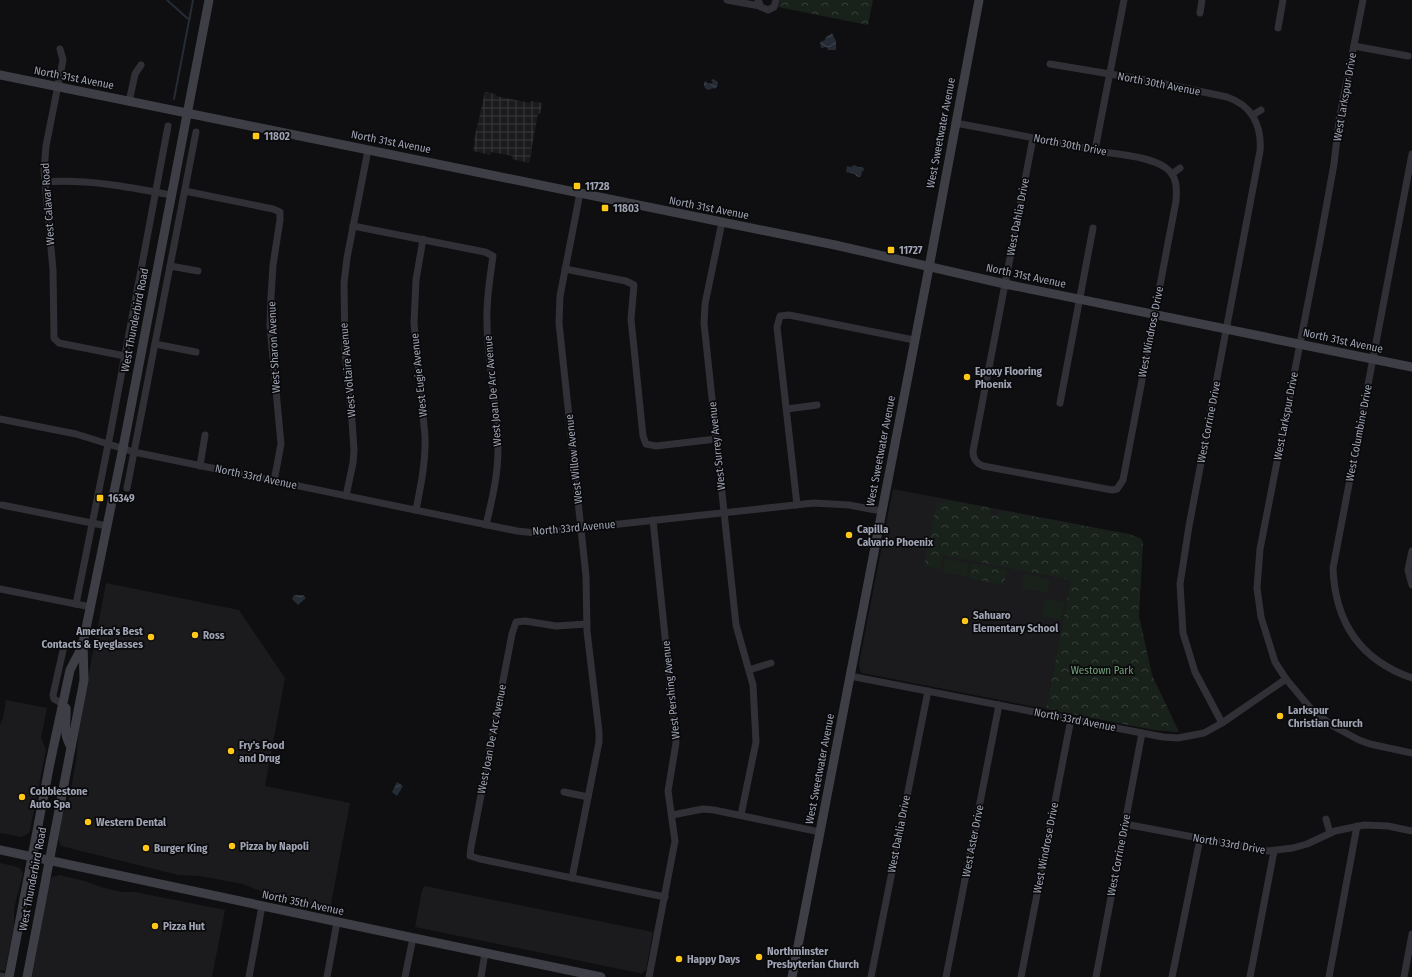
<svg xmlns="http://www.w3.org/2000/svg" width="1412" height="977" font-family="'Fira Sans Condensed',sans-serif">
	<defs>
		<pattern id="industrial-grid" width="8" height="8" patternUnits="userSpaceOnUse"><rect width="8" height="8" fill="#1b1b1e"/><path d="M0 4h8M4 0v8" fill="none" stroke="#39393c"/></pattern>
		<pattern id="park-crowns" width="20" height="18" patternUnits="userSpaceOnUse"><rect width="20" height="18" fill="#19211b"/><path d="M2 6a3 3 0 1 1 6 0M12 15a3 3 0 1 1 6 0" fill="none" stroke="#373e3a"/></pattern>
		<pattern id="water-waves" width="16" height="10" patternUnits="userSpaceOnUse"><rect width="16" height="10" fill="#252c35"/><path d="M0 5q4-4 8 0t8 0" fill="none" stroke="#414750"/></pattern>
	</defs>
	<rect width="100%" height="100%" fill="#0f0f11"/>
	<g fill="#1b1b1e">
		<path d="M893,489L1082,525L1046,709L862,673L860,671L859,663Z"/>
		<path d="M106,583L239,610L285,678L265,786L350,803L330,909L278,898L243,884L200,876L178,875L61,846L58,839L62,817L70,795L76,761L79,726Z"/>
		<path d="M6,700L47,708L41,738L46,750L30,830L29,833L22,837L0,833V725L3,718Z"/>
		<path d="M0,863L14,866L20,868L23,874L14,908V925L5,971L0,970Z"/>
		<path d="M59,875L85,881L101,887L121,892H135L225,910L212,977H32L49,883L52,877Z"/>
		<path d="M425,886L653,932L646,970L641,974L639,973L415,927L422,890Z"/>
	</g>
	<path fill="url(#industrial-grid)" d="M485,92L496,94V96L530,103L531,101L542,103L540,114H538L531,151H532L529,163L512,159L513,156L491,152L490,155L473,151L475,140H474Z"/>
	<g fill="#19211b">
		<path d="M945,558L969,563L967,577L942,572Z"/>
		<path d="M1024,574L1050,579L1047,593L1022,588Z"/>
		<path d="M1045,598L1065,602L1061,620L1042,616Z"/>
	</g>
	<g fill="url(#park-crowns)">
		<path d="M780,0H873L868,25L778,7Z"/>
		<path d="M946,500L991,508L990,515L998,516L999,510L1129,534L1140,538L1143,542L1139,616L1152,675L1179,732L1154,730L1046,709L1071,580L943,555L940,569L924,566L937,501L943,504Z"/>
		<path d="M972,563L1007,570L1004,585L969,578Z"/>
	</g>
	<g fill="url(#water-waves)">
		<path d="M832,33L836,41V50H828L827,47L821,48L820,42L825,40V38Z"/>
		<path d="M713,79L718,82L717,87L714,89L713,88L709,90L706,89L704,86V82L706,81L708,84L710,83L711,84L713,83L711,80Z"/>
		<path d="M854,165L858,167H862L864,168L863,172L862,171L861,176L859,177L856,176L855,174L846,172L847,166L851,167Z"/>
		<path d="M294,595H303L306,598L298,605L292,599Z"/>
		<path d="M397,782L403,786L397,796L392,792Z"/>
	</g>
	<g fill="none" stroke-linecap="round" stroke-linejoin="round">
		<g stroke="#252c35" stroke-width="2">
			<path d="M167,0L187,18L190,19"/>
			<path d="M174,99L193,0"/>
		</g>
		<g stroke="#303036" stroke-width="7">
			<path d="M727,0L760,6"/>
			<path d="M758,0L761,7L768,10L774,7L776,0"/>
			<path d="M1363,0L1339,120L1334,164L1320,241L1260,549L1257,588L1261,617L1275,662L1286,679L1312,710L1333,726L1359,740L1370,744L1412,753"/>
			<path d="M1200,13L1202,0"/>
			<path d="M1278,28L1283,0"/>
			<path d="M1354,46L1408,56"/>
			<path d="M60,49L63,60L46,146L44,171L53,270L54,338L59,343L125,356"/>
			<path d="M1050,64L1146,80L1227,97C1252,105 1262,126 1260,151L1189,526L1180,584L1183,633L1195,672L1222,723"/>
			<path d="M129,102L135,74L141,65"/>
			<path d="M1253,115L1261,110"/>
			<path d="M955,123C1005,132 1055,142 1104,152C1123,155 1151,157 1166,168C1177,176 1177,188 1176,201L1123,480L1117,489L1112,490L983,466C976,463 973,459 973,451L1033,138"/>
			<path d="M1095,150L1124,0"/>
			<path d="M1412,154L1333,568C1335,623 1360,660 1412,678"/>
			<path d="M1172,174L1180,168"/>
			<path d="M45,182C88,179 129,187 171,195"/>
			<path d="M185,191L273,209L280,212V220L273,265L271,297L270,326L281,444L274,481"/>
			<path d="M722,222L705,304L704,323L736,625L753,685L756,742L741,815"/>
			<path d="M353,226L485,252L493,256C490,278 486,300 487,322C487,365 499,407 498,450C498,475 492,500 486,525"/>
			<path d="M170,266L198,271"/>
			<path d="M565,269L626,281L634,285L631,319L643,436L646,444L656,446L716,439"/>
			<path d="M155,344L196,352"/>
			<path d="M1060,403L1093,228"/>
			<path d="M787,409L817,405"/>
			<path d="M0,419L76,434L134,452L517,531L536,533L814,503L849,505L881,511"/>
			<path d="M200,466L205,435"/>
			<path d="M127,488L196,132"/>
			<path d="M346,496L353,463L354,450L352,421L345,352L344,283L347,258L368,150"/>
			<path d="M2,505L107,526"/>
			<path d="M797,505L777,327L780,316L789,315L914,340"/>
			<path d="M416,510C421,485 426,461 425,436L414,323L416,280L423,239"/>
			<path d="M1412,551L1408,570L1412,585"/>
			<path d="M0,589L91,607"/>
			<path d="M76,604L110,435L168,126"/>
			<path d="M587,624L556,626L525,621L516,622L512,634L471,847L470,856L480,859L665,897"/>
			<path d="M749,670L771,663"/>
			<path d="M850,676L1142,733L1163,737L1178,738L1204,733L1222,723L1286,679"/>
			<path d="M63,704L54,699L53,695L64,646L83,643"/>
			<path d="M564,792L588,797"/>
			<path d="M672,815L703,809L714,810L820,832"/>
			<path d="M1326,819L1330,833"/>
			<path d="M1125,824L1267,851L1293,848L1307,844L1335,831L1364,825L1388,826L1412,831"/>
			<path d="M572,878L599,742V732L587,631L586,576L559,323L560,296L580,193"/>
			<path d="M0,976L5,977"/>
			<path d="M249,977L262,906"/>
			<path d="M327,977L337,922"/>
			<path d="M405,977L413,938"/>
			<path d="M481,977L485,953"/>
			<path d="M649,977L675,841L668,791L676,743L653,520"/>
			<path d="M871,977L928,691"/>
			<path d="M946,977L999,705"/>
			<path d="M1021,977L1071,719"/>
			<path d="M1096,977L1142,733"/>
			<path d="M1172,977L1200,839"/>
			<path d="M1250,977L1274,851"/>
			<path d="M1329,977L1357,826"/>
			<path d="M1404,977L1412,934"/>
		</g>
		<g stroke="#3e3f46" stroke-width="9">
			<path d="M0,75L835,245L1005,284L1412,367"/>
			<path d="M66,708C67,725 62,731 71,747"/>
			<path d="M0,850L409,937L601,977"/>
			<path d="M9,977L50,763L70,670L83,645"/>
			<path d="M27,977L84,680L83,643L123,448L209,0"/>
			<path d="M792,977L927,278L979,0"/>
		</g>
	</g>
	<g fill="#ffc819" stroke="#0a0a0c" stroke-width="1.5">
		<rect x="252" y="132" width="8" height="8" rx="2"/>
		<rect x="573" y="182" width="8" height="8" rx="2"/>
		<rect x="601" y="204" width="8" height="8" rx="2"/>
		<rect x="887" y="246" width="8" height="8" rx="2"/>
		<circle cx="967" cy="377" r="4"/>
		<rect x="96" y="494" width="8" height="8" rx="2"/>
		<circle cx="849" cy="535" r="4"/>
		<circle cx="965" cy="621" r="4"/>
		<circle cx="195" cy="635" r="4"/>
		<circle cx="151" cy="637" r="4"/>
		<circle cx="1280" cy="716" r="4"/>
		<circle cx="231" cy="751" r="4"/>
		<circle cx="22" cy="797" r="4"/>
		<circle cx="88" cy="822" r="4"/>
		<circle cx="232" cy="846" r="4"/>
		<circle cx="146" cy="848" r="4"/>
		<circle cx="155" cy="926" r="4"/>
		<circle cx="759" cy="957" r="4"/>
		<circle cx="679" cy="959" r="4"/>
	</g>
	<g text-anchor="middle" dominant-baseline="central" stroke-width="3.5" stroke-linejoin="round" paint-order="stroke">
		<g font-size="11" fill="#9fa3b3" stroke="#0a0a0c">
			<text transform="translate(74 78) rotate(11)">North 31st Avenue</text>
			<text transform="translate(1159 84) rotate(11)">North 30th Avenue</text>
			<text transform="translate(1345 97) rotate(-80)">West Larkspur Drive</text>
			<text transform="translate(941 133) rotate(-79)">West Sweetwater Avenue</text>
			<text transform="translate(391 142) rotate(11)">North 31st Avenue</text>
			<text transform="translate(1070 145) rotate(11)">North 30th Drive</text>
			<text transform="translate(48 204) rotate(-94)">West Calavar Road</text>
			<text transform="translate(709 208) rotate(11)">North 31st Avenue</text>
			<text transform="translate(1018 217) rotate(-79)">West Dahlia Drive</text>
			<text transform="translate(1026 276) rotate(12)">North 31st Avenue</text>
			<text transform="translate(135 320) rotate(-79)">West Thunderbird Road</text>
			<text transform="translate(1151 332) rotate(-79)">West Windrose Drive</text>
			<text transform="translate(1343 341) rotate(12)">North 31st Avenue</text>
			<text transform="translate(274 347) rotate(-93)">West Sharon Avenue</text>
			<text transform="translate(348 370) rotate(-95)">West Voltaire Avenue</text>
			<text transform="translate(419 375) rotate(-96)">West Eugie Avenue</text>
			<text transform="translate(493 391) rotate(-95)">West Joan De Arc Avenue</text>
			<text transform="translate(1286 416) rotate(-79)">West Larkspur Drive</text>
			<text transform="translate(1209 422) rotate(-79)">West Corrine Drive</text>
			<text transform="translate(1359 433) rotate(-79)">West Columbine Drive</text>
			<text transform="translate(717 446) rotate(-96)">West Surrey Avenue</text>
			<text transform="translate(881 451) rotate(-79)">West Sweetwater Avenue</text>
			<text transform="translate(574 459) rotate(-96)">West Willow Avenue</text>
			<text transform="translate(256 477) rotate(12)">North 33rd Avenue</text>
			<text transform="translate(574 528) rotate(-5)">North 33rd Avenue</text>
			<text transform="translate(671 690) rotate(-96)">West Pershing Avenue</text>
			<text transform="translate(1075 720) rotate(11)">North 33rd Avenue</text>
			<text transform="translate(492 739) rotate(-79)">West Joan De Arc Avenue</text>
			<text transform="translate(820 769) rotate(-79)">West Sweetwater Avenue</text>
			<text transform="translate(899 834) rotate(-79)">West Dahlia Drive</text>
			<text transform="translate(973 841) rotate(-79)">West Aster Drive</text>
			<text transform="translate(1229 844) rotate(10)">North 33rd Drive</text>
			<text transform="translate(1046 848) rotate(-79)">West Windrose Drive</text>
			<text transform="translate(1119 855) rotate(-79)">West Corrine Drive</text>
			<text transform="translate(33 879) rotate(-79)">West Thunderbird Road</text>
			<text transform="translate(303 903) rotate(12)">North 35th Avenue</text>
		</g>
		<g font-size="11" font-weight="bold" fill="#9fa3b3" stroke="#0a0a0c" text-anchor="start">
			<text x="264" y="136">11802</text>
			<text x="585" y="186">11728</text>
			<text x="613" y="208">11803</text>
			<text x="899" y="250">11727</text>
			<text x="975" y="371">Epoxy Flooring<tspan x="975" dy="13">Phoenix</tspan></text>
			<text x="108" y="498">16349</text>
			<text x="857" y="529">Capilla<tspan x="857" dy="13">Calvario Phoenix</tspan></text>
			<text x="973" y="615">Sahuaro<tspan x="973" dy="13">Elementary School</tspan></text>
			<text x="143" y="631" text-anchor="end">America's Best<tspan x="143" dy="13">Contacts &amp; Eyeglasses</tspan></text>
			<text x="203" y="635">Ross</text>
			<text x="1288" y="710">Larkspur<tspan x="1288" dy="13">Christian Church</tspan></text>
			<text x="239" y="745">Fry's Food<tspan x="239" dy="13">and Drug</tspan></text>
			<text x="30" y="791">Cobblestone<tspan x="30" dy="13">Auto Spa</tspan></text>
			<text x="96" y="822">Western Dental</text>
			<text x="240" y="846">Pizza by Napoli</text>
			<text x="154" y="848">Burger King</text>
			<text x="163" y="926">Pizza Hut</text>
			<text x="767" y="951">Northminster<tspan x="767" dy="13">Presbyterian Church</tspan></text>
			<text x="687" y="959">Happy Days</text>
		</g>
		<g font-size="11" fill="#73a17a" stroke="#0a0a0c">
			<text x="1102" y="670">Westown Park</text>
		</g>
	</g>
</svg>
